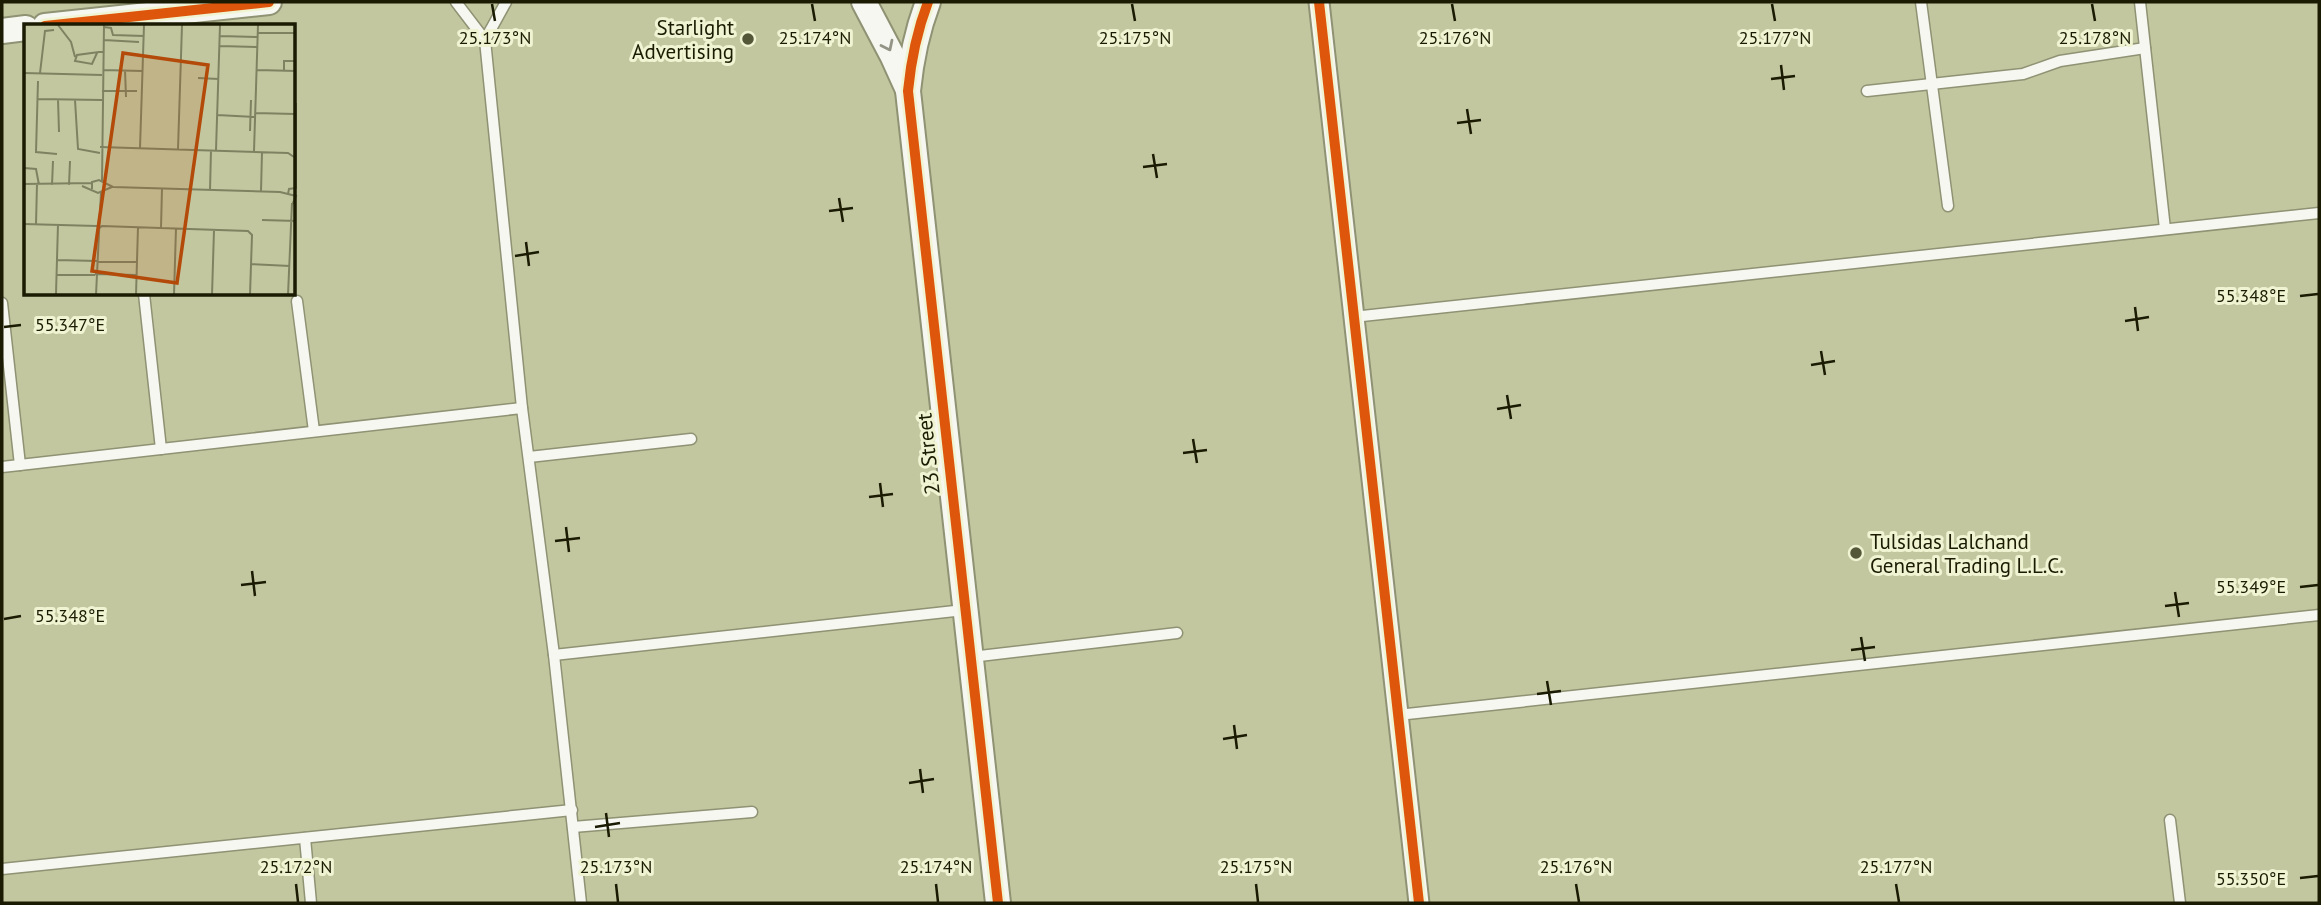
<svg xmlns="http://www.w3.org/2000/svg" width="2321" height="905" font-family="'PT Sans',sans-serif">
	<rect width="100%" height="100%" fill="#c3c7a0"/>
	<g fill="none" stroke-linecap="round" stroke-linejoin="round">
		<g stroke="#8f9273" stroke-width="13">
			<g id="service">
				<path d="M456,2L485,40L522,408L554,655L581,903"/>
				<path d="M1921,2L1948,206"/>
				<path d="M2140,2L2165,229"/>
				<path d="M485,40L506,2"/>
				<path d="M1867,91L2023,74L2060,61L2145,48"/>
				<path d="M144,294L161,449"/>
				<path d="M297,301L314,431"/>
				<path d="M2,303L20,465"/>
				<path d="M1353,317L2319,213"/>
				<path d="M529,457L691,439"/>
				<path d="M2,467L522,408"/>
				<path d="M554,655L964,610"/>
				<path d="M971,657L1177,633"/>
				<path d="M1398,715L2319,615"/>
				<path d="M2170,820L2180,903"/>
				<path d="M573,827L752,812"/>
				<path d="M305,838L311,903"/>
				<path d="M2,869L572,810"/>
			</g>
		</g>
		<g stroke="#8f9273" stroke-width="23">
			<path id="minor" d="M1319,2L1419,903"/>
		</g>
		<g stroke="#8f9273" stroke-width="28">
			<g id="tertiary">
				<path d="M864,2L893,57L908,90"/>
				<path d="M928,2C917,31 911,60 908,91L998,903"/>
				<path d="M45,26L269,2"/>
				<path d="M2,31L26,28"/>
			</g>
		</g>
		<use href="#service" stroke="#f6f7f1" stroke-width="10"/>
		<use href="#minor" stroke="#f6f7f1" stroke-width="19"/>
		<use href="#tertiary" stroke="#f6f7f1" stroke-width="24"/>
		<g stroke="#f0f4d2" stroke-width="15">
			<g id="cycleway">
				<path d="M928,2C917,31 911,60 908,91L998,903"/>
				<path d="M1319,2L1419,903"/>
				<path d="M45,26L269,2"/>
			</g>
		</g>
		<use href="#cycleway" stroke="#de560c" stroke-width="10"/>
	</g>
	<defs><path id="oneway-chevron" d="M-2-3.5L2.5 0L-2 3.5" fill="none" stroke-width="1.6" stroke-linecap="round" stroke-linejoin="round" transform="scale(1.75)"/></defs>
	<use stroke="#939485" href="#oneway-chevron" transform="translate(888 46) rotate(64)"/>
	<path fill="none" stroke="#1a1b02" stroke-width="2.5" d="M492,4L495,21M812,4L815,21M1132,4L1135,21M1452,4L1455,21M1772,4L1775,21M2092,4L2095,21M1781,65L1784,90M1771,79L1795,76M1467,109L1471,134M1457,123L1481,120M1153,154L1157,178M1143,167L1167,164M839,198L843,222M829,211L853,208M526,242L529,266M515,256L539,252M2300,296L2318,294M2135,307L2138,331M2125,321L2149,317M4,327L21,325M1821,351L1825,375M1811,365L1835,361M1507,395L1511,419M1497,409L1521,405M1193,439L1197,463M1183,453L1207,450M880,483L883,507M869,497L893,494M566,527L569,552M555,541L580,538M252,571L255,596M241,585L266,582M2300,587L2318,585M2175,592L2179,617M2165,606L2189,603M4,619L21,616M1861,637L1865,661M1851,650L1875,647M1547,681L1551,705M1537,694L1561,691M1234,725L1237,749M1223,739L1247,735M920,769L923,793M909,783L934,779M606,813L609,837M595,827L620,823M2300,878L2318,876M296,884L298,902M616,884L618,902M936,884L938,902M1256,884L1258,902M1576,884L1579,902M1896,884L1899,902"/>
	<g fill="#555739" stroke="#f0f4d2" stroke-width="2.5">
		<circle cx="748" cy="39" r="7"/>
		<circle cx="1856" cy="553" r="7"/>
	</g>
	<g text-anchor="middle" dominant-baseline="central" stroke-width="6" stroke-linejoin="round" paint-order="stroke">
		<g font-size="21" fill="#1a1b02" stroke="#f0f4d2" text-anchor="end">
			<text x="734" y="27">Starlight<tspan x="734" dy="24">Advertising</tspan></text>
			<text x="1870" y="541" text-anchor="start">Tulsidas Lalchand<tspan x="1870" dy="24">General Trading L.L.C.</tspan></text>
		</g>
		<g font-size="21" fill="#1a1b02" stroke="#f0f4d2">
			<text transform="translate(928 454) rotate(-96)">23 Street</text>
		</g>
	</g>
	<g transform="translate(24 24)">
		<rect width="271" height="271" fill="#c3c7a0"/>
		<path fill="none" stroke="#7f8261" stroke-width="2" d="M34,1L47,18L51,33M80,3L87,4L89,11L120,12M234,9H272M196,12L233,13M80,16L115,18M196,22L233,23M73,29L68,40L51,37L53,31L75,28H79M79,46L118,47M101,46L102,73M233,46L272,47M260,47V37H272M0,49L78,51M16,49L21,7L30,6M174,54L195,55M14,57L12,128L33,130M78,67H113M13,75L78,76M34,75L35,108M51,76L54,125L76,129M231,89L271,90M193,91L231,93M226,107L227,76M76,123L264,129L270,133M116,124L120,1M154,125L158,1M192,126L196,1M230,127L234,1M0,144L12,145L15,161M78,157L80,1M0,160L68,159M28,161L29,137M45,161L46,137M58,162L74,169L88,163M68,165V158L75,156L89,163L256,168L272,172L268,181M186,166L187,126M237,167L238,128M264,170L265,165L272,164V79M238,196L272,197M0,200L73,202M12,200L13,160M137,204L138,164M73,206L78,202L224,207L228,211L226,271M33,236L113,238M227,240L266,242M71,250L112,251M33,251H71M32,270L34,200M12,271H41M72,271L77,168M112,271L114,203M150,271L152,204M188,271L190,206M264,271L268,179"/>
		<path fill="#b44a0a" fill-opacity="0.15" stroke="#b44a0a" stroke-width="3.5" d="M99,29L184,41L153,259L68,247Z"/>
		<rect width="271" height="271" fill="none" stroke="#1a1b02" stroke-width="3.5"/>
	</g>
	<g font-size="18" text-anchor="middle" fill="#1a1b02" stroke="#f0f4d2" stroke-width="6" stroke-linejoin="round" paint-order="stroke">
		<text x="495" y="44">25.173°N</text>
		<text x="815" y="44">25.174°N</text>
		<text x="1135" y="44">25.175°N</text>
		<text x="1455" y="44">25.176°N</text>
		<text x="1775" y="44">25.177°N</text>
		<text x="2095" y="44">25.178°N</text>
		<text x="2251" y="302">55.348°E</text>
		<text x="70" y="331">55.347°E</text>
		<text x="2251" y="593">55.349°E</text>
		<text x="70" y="622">55.348°E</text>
		<text x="296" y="873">25.172°N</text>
		<text x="616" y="873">25.173°N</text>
		<text x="936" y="873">25.174°N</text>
		<text x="1256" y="873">25.175°N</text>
		<text x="1576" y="873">25.176°N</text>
		<text x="1896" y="873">25.177°N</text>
		<text x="2251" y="885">55.350°E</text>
	</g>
	<rect width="2321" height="905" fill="none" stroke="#1a1b02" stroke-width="7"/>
</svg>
